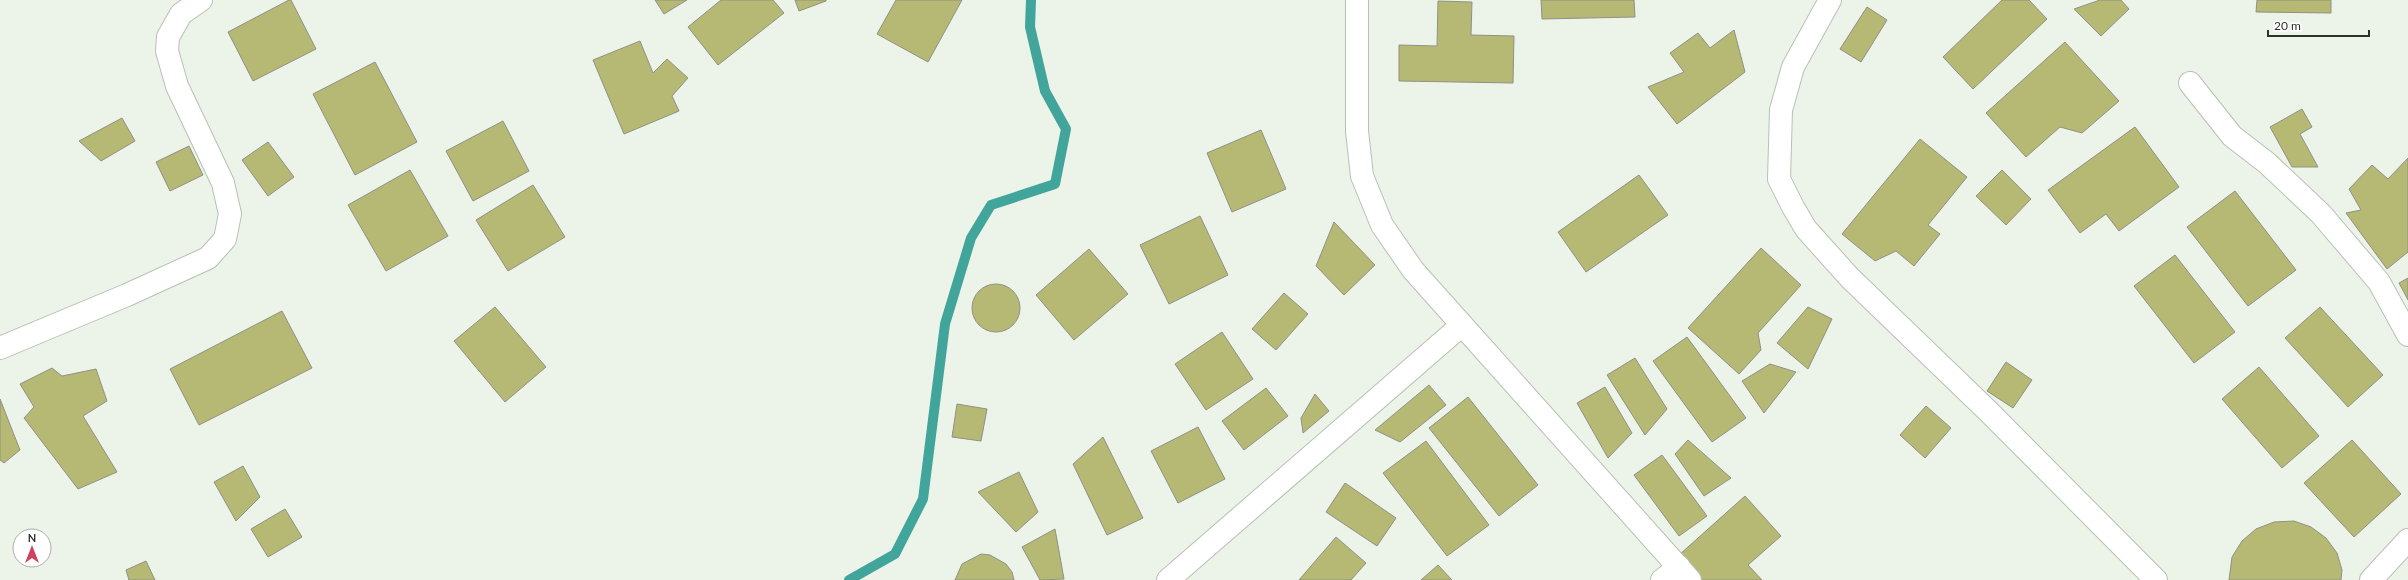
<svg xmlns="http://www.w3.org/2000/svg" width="2408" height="580" font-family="Lato,sans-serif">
	<rect width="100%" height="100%" fill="#ecf4e9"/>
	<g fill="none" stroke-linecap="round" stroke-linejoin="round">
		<path stroke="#42a59b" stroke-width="10" d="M849,580L895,554L923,499L945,324L971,238L991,205L1055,184L1066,129L1045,91L1030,27L1031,0"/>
	</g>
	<g fill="#b5b973" stroke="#909185">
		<path d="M289,0H291L316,49L253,81L228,32Z"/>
		<path d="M655,0H687L664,14Z"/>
		<path d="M721,0H773L784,13L718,65L688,27Z"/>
		<path d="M795,0H826V1L799,11Z"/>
		<path d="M896,0H962L928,62L877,34Z"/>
		<path d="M1541,0H1634L1635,17L1542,19Z"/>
		<path d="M2002,0H2029L2047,19L1973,89L1943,57Z"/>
		<path d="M2100,0H2121L2129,9L2101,36L2074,9Z"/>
		<path d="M2257,0H2331V13L2256,12Z"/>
		<path d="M1438,1L1472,2L1471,35L1514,36L1513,83L1399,81V45L1437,46Z"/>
		<path d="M1867,7L1887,20L1861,62L1840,49Z"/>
		<path d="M1734,30L1745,72L1677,124L1648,87L1684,72L1670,53L1698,33L1710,48Z"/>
		<path d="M640,41L653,73L667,59L688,78L672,96L679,111L624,134L593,60Z"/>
		<path d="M2065,42L2119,101L2082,133L2060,127L2026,157L1986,113Z"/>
		<path d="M375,62L417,142L355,175L313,94Z"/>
		<path d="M2302,109L2312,127L2300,134L2318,167H2292L2270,127Z"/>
		<path d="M122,118L135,141L101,161L79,141Z"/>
		<path d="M503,121L529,171L473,201L446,151Z"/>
		<path d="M2135,127L2179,187L2119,231L2106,214L2080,233L2048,190Z"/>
		<path d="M1261,130L1286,189L1232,212L1207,153Z"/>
		<path d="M1920,139L1967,177L1928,225L1940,234L1914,266L1896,251L1875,261L1842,234Z"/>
		<path d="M268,142L294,177L268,196L242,160Z"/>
		<path d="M189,146L203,175L170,191L156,162Z"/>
		<path d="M2408,158V252L2387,269L2346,213L2361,210L2349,189L2372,165L2388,179Z"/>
		<path d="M410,170L448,236L386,271L348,205Z"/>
		<path d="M2002,170L2031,199L2006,225L1976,196Z"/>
		<path d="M1639,175L1668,215L1586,272L1558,232Z"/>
		<path d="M533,185L565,237L508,271L476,220Z"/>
		<path d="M2235,191L2296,270L2248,306L2187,227Z"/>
		<path d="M1200,216L1228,275L1169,304L1140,245Z"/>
		<path d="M1334,222L1375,265L1344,295L1316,266Z"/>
		<path d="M1761,248L1801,285L1758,333L1761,350L1739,374L1688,328Z"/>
		<path d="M1089,249L1128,294L1074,340L1036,295Z"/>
		<path d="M2175,255L2235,332L2194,363L2134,286Z"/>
		<path d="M2408,278V300L2399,283Z"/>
		<circle cx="996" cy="308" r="24"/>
		<path d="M1284,293L1308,314L1276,350L1252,329Z"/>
		<path d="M495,307L546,367L505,402L454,341Z"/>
		<path d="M1808,307L1832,319L1808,369L1777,343Z"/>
		<path d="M2320,307L2383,375L2348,407L2285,338Z"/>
		<path d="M282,311L312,368L199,425L170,369Z"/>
		<path d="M1222,332L1253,379L1206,410L1175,364Z"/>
		<path d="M1687,337L1746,418L1712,442L1653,361Z"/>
		<path d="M1635,358L1667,409L1645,435L1607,375Z"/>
		<path d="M2006,362L2032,380L2013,408L1987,391Z"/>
		<path d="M1770,364L1796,372L1764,413L1742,381Z"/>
		<path d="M2259,367L2319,436L2282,468L2222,399Z"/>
		<path d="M52,368L62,376L96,369L107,401L83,416L117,472L78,489L24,418L34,407L20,384Z"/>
		<path d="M1429,385L1446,405L1400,442L1375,430Z"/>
		<path d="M1605,387L1632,433L1608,458L1577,403Z"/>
		<path d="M1266,388L1288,416L1244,450L1222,421Z"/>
		<path d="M1315,394L1329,411L1303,433L1301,418Z"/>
		<path d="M1468,397L1538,485L1499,516L1429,428Z"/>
		<path d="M0,399L20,450L4,463L0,460Z"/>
		<path d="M957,404L987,409L981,441L952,437Z"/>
		<path d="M1926,406L1951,428L1925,458L1900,435Z"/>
		<path d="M1198,427L1225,479L1178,503L1151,451Z"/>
		<path d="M1103,437L1143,518L1107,535L1073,464Z"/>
		<path d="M1688,440L1731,478L1704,496L1675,454Z"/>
		<path d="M2352,440L2401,494L2354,537L2304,483Z"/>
		<path d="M1426,441L1489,525L1447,556L1383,473Z"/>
		<path d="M1662,455L1707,516L1679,536L1634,475Z"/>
		<path d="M243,466L260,497L236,521L214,482Z"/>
		<path d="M1019,472L1038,512L1016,532L978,492Z"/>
		<path d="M1345,483L1396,518L1377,546L1326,512Z"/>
		<path d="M1745,496L1781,536L1748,565L1762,580H1702L1679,555Z"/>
		<path d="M285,509L302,537L268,557L251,529Z"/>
		<path d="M2294,521L2311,527L2326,538L2337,553L2342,570L2341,580H2229L2232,557L2242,541L2256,529L2274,522Z"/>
		<path d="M1055,529L1064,579L1040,580L1022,547Z"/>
		<path d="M1336,537L1366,563L1351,580H1299Z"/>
		<path d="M981,554L990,555L1006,564L1012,572L1014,580H955L962,564Z"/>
		<path d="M146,561L155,580H129L126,570Z"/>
		<path d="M1438,565L1452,580H1421Z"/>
	</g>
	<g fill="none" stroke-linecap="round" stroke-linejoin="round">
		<g stroke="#b8c0b5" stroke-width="24">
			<g id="minor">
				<path d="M1357,0V131L1362,176L1382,225L1413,270L1690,580"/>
				<path d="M1830,0L1793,67L1781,110L1779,179L1793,207L1806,229L1850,278L1988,411L2156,580"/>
				<path d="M2190,83L2232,136L2267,163L2321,214L2379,282L2408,335"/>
				<path d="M0,348L127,295L208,258L225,239L230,214L223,183L177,86L167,51L168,37L181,14L201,0"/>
				<path d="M1168,580L1462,325"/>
				<path d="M1662,580L1679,567"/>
				<path d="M2371,580L2408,540"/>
			</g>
		</g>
		<use href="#minor" stroke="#fff" stroke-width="22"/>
	</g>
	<g transform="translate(32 548)"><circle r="19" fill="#ffffff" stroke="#abacab"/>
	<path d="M0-3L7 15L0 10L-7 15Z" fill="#d04061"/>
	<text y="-6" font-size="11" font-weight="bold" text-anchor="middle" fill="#2d302c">N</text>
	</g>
	<path d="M2268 30v6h101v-6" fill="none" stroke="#2d302c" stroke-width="2"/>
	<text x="2274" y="30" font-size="12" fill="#2d302c" stroke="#ffffff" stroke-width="3" paint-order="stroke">20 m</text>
</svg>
